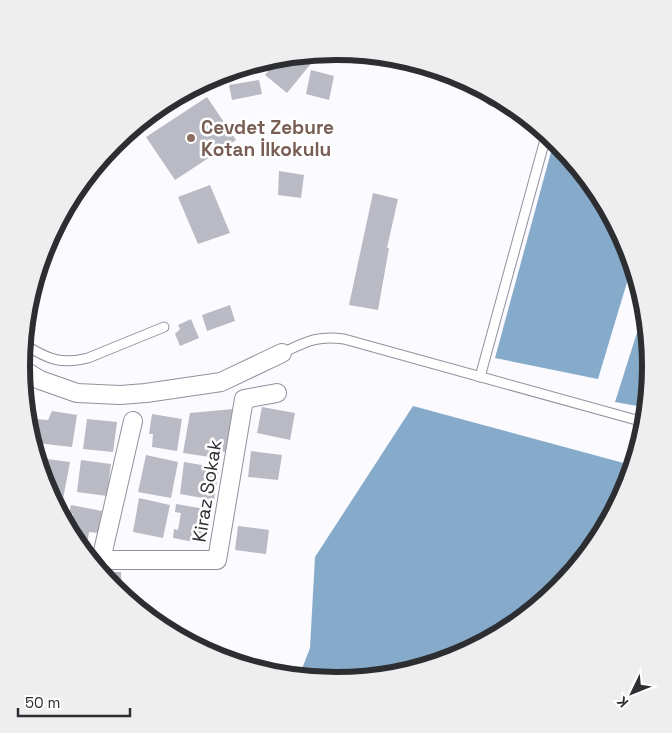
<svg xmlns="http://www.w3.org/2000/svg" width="672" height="733" font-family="'Space Grotesk',sans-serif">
	<rect width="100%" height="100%" fill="#fafaff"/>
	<g fill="#86aac9">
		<path d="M554,141L559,144L627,246L631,269L598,379L495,358Z"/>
		<path d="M641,320L651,367L643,407L615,402Z"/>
		<path d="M413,406L631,465L627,487L558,589L456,657L336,681L300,674L310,648L315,557Z"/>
	</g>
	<g fill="#b9bac4">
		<path d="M333,52H336L346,54L342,59Z"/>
		<path d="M318,55L287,93L265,75L274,64Z"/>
		<path d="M311,70L334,76L329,100L306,94Z"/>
		<path d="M259,80L262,94L232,100L229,85Z"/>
		<path d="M207,97L236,140L175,180L146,137Z"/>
		<path d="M279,171L304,175L301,198L278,195Z"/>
		<path d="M210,185L230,233L198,244L178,197Z"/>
		<path d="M373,193L398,199L387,248H389L378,310L349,305Z"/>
		<path d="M230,305L235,321L207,331L202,315Z"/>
		<path d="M191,319L199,338L180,346L175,334L180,329L178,325Z"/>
		<path d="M262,407L295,413L290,440L257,433Z"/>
		<path d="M233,409L228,452L214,451L210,457L183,453L190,413Z"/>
		<path d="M52,411L77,415L72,447L36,443L34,431L36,419L48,420Z"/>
		<path d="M152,414L182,419L177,451L152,447L153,434H149Z"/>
		<path d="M87,419L117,422L113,452L83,449Z"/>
		<path d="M251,451L282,455L278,480L248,477Z"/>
		<path d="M146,455L178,462L171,498L138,492Z"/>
		<path d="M39,458L70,462L63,499L52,498L45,487Z"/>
		<path d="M81,460L111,464L107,496L77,492Z"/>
		<path d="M184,462L219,468L214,500L180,494Z"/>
		<path d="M139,498L170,505L163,538L133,532Z"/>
		<path d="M176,504L211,510L205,544L173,538L174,529L178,530L181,513L175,512Z"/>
		<path d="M71,505L102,511L98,533L89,532L88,539L79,537L71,525L73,514H69Z"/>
		<path d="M238,526L269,530L266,554L235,550Z"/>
		<path d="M102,572H121L122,594L113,589Z"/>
	</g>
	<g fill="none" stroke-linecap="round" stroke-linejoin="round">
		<g stroke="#90929b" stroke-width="11">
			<g id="lane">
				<path d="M491,100L496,102"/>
				<path d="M25,345C48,359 61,365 88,358L164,327"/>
				<path d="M282,353C306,342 317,335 344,339L640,421"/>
				<path d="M480,377L546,136"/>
			</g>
		</g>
		<g stroke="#90929b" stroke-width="20">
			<g id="street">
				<path d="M22,369L40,380L77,393L120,395L146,393L221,382L282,353"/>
				<path d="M94,560H217L244,399L277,393"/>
				<path d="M101,560L133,421"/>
			</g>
		</g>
		<use href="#lane" stroke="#fff" stroke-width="9"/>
		<use href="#street" stroke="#fff" stroke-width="18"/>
	</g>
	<circle fill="#8d6e63" stroke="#fff" stroke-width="2" cx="191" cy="138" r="5"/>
	<g text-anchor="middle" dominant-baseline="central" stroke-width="5" stroke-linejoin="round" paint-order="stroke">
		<g font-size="19" font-weight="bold" fill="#785e54" stroke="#fff" text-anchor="start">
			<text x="201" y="127">Cevdet Zebure<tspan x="201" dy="22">Kotan İlkokulu</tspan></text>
		</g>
		<g font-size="19" fill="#2d2e32" stroke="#fff">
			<text transform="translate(207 491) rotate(-81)">Kiraz Sokak</text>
		</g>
	</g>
	<path d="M0 0H672V733H0ZM30 366a306 306 0 1 1 612 0a306 306 0 1 1-612 0Z" fill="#eeeeef" fill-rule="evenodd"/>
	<path fill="none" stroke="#2d2e32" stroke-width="6" d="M30 366a306 306 0 1 1 612 0a306 306 0 1 1-612 0Z"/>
	<g transform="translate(632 693) rotate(227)" stroke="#ffffff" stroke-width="4" paint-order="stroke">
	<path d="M0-4L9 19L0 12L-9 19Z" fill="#2d2e32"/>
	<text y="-8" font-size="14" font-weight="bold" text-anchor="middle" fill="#2d2e32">K</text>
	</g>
	<path d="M18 708v8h112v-8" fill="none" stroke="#2d2e32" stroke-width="2.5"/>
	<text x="25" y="708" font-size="15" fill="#2d2e32" stroke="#ffffff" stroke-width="4" paint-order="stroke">50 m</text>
</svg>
